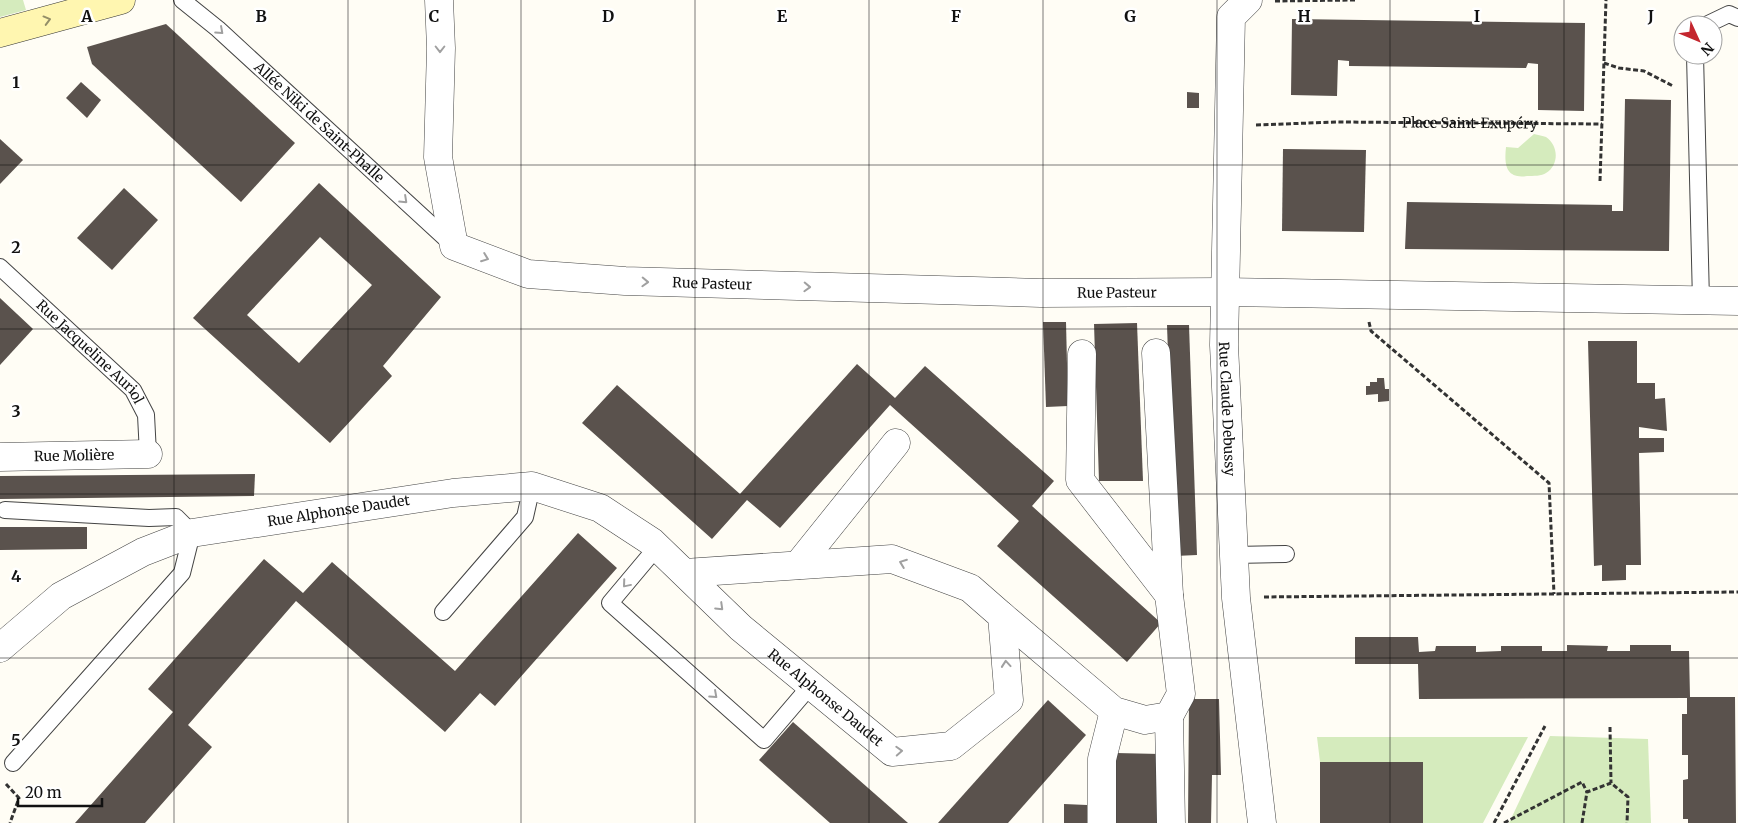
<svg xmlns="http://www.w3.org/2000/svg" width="1738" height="823" font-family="Merriweather,serif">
	<rect width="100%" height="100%" fill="#fffdf5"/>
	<g fill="#d5ebbd">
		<path d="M0,0H23L26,10L0,17Z"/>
		<path d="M1534,134C1538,135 1543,136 1546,137C1559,146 1559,165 1546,173C1542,176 1533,176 1527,176C1506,179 1504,165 1506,147L1518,148Z"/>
		<path d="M1550,736L1648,739L1651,823H1509Z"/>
		<path d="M1317,737H1528L1483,823H1423V762H1320Z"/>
	</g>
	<g fill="#5a524d" fill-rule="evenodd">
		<path d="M1292,19L1585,23L1584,111L1538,110V64L1528,63L1526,68L1349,66V61L1338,60L1337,96L1291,95Z"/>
		<path d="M166,24L295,143L241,202L92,64L87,47Z"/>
		<path d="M81,82L101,100L87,118L66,98Z"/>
		<path d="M1187,92L1199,93V108H1187Z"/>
		<path d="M1625,99L1671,100L1669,251L1405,249L1407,202L1612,205V211H1623Z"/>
		<path d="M0,139L23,160L0,184Z"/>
		<path d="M1283,149L1366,150L1364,232L1282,231Z"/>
		<path d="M319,183L441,297L383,366L392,376L330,443L193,318ZM320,237L372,285L299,363L247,315Z"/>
		<path d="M124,188L158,220L112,270L77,238Z"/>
		<path d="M0,298L33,329L0,365Z"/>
		<path d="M1043,322H1066L1068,406L1046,407Z"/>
		<path d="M1137,323L1143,481H1099L1094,324Z"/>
		<path d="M1167,325H1189L1197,555L1175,556Z"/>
		<path d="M1588,341H1637V383H1655V399L1665,398L1667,431L1639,427V438H1664V452L1639,453L1641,565H1626V580L1602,581V565L1594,566Z"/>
		<path d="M857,364L895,398L925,366L1054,481L1032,506L1161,623L1127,662L997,546L1019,521L890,405L780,528L747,500L712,539L582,423L617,385L740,494Z"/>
		<path d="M1377,378H1384L1385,389H1389V401L1378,402V394L1366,395V386H1370V382H1377Z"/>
		<path d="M255,474L254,496L0,499V476Z"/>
		<path d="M0,527H87V549L0,550Z"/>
		<path d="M578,533L617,568L495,706L480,693L445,732L296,601L188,725L212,747L145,823H75L173,712L148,689L264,559L303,593L332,562L455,671Z"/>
		<path d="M1355,637H1418L1419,652L1435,651L1436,646H1476V652L1501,651V646H1542V651H1567V645L1608,646L1607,651H1630V645H1671V651H1689L1690,697H1735L1736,823H1688V819H1683V780L1688,779V755H1682V714H1687V698L1419,699L1418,664H1355Z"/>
		<path d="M1189,699H1219L1221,775H1212L1211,823H1188Z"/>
		<path d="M1048,700L1086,735L1008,823H938Z"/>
		<path d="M793,722L908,823H830L759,760Z"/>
		<path d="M1116,753L1160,754V823H1115Z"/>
		<rect x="1320" y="762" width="103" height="61"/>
		<path d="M1064,804L1087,805V823H1064Z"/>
	</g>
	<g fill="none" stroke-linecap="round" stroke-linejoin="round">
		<g stroke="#444" stroke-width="18">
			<g id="service">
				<path id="s2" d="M182,0L218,29L453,245"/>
				<path d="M1706,25L1729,14L1738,18"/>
				<path d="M1695,55L1701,301"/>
				<path id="s3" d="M0,267L133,390L146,415L148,454"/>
				<path d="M5,510L149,518L176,517L192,533L182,573L13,763"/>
				<path d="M657,547L610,603L764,740L811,685"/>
				<path d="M1234,555L1286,554"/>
				<path d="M443,612L525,517L532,486"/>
			</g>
		</g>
		<g stroke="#444" stroke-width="29">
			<g id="minor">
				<path id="s4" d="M439,0L441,48L438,157L454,246L528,274L625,281L1041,293L1223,292L1738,301"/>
				<path id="s5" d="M1248,0L1231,17L1224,345L1236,598L1262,823"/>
				<path d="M1082,354L1080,480L1169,595"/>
				<path id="s6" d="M0,457L148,454"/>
				<path d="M798,565L896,443"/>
				<path d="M1002,616L1114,711L1145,720L1169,716L1181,694L1169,595L1156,353"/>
				<path id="s7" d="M0,648L61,596L143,552L192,533L453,493L532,486L600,508L652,542L741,628L892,752L951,746L1009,700L1002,616L970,588L892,559L685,573"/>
				<path d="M1169,716L1171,823"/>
				<path d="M1102,823V759L1114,711"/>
			</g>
		</g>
		<g stroke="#333" stroke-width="29">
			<path id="secondary" d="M0,33L121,0"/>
		</g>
		<g stroke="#333" stroke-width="3" stroke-dasharray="5 2.5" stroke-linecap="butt">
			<path d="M1275,1L1355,0"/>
			<path d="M1604,63L1619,68L1644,71L1673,86"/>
			<path id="s1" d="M1256,125L1337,122L1602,124"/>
			<path d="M1600,181L1606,0"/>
			<path d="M1369,322L1371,331L1549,483L1554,594"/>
			<path d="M1264,597L1738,592"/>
			<path d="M1610,727L1611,783"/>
			<path d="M6,784L19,798L10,823"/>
			<path d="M1494,823L1545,726"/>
			<path d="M1504,823L1582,782L1587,792"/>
			<path d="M1582,823L1587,792L1611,783L1628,797L1627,823"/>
		</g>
		<use href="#service" stroke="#fff" stroke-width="16"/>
		<use href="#minor" stroke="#fff" stroke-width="28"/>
		<use href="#secondary" stroke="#fff6b0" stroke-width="28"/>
	</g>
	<defs><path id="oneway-chevron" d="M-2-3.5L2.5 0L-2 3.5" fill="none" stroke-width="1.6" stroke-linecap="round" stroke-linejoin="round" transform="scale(1.25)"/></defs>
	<use stroke="#948f68" href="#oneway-chevron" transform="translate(47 20) rotate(-15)"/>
	<g stroke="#a0a0a0">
		<use href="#oneway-chevron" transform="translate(220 31) rotate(42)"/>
		<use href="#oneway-chevron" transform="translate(440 49) rotate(90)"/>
		<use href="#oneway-chevron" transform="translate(404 200) rotate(43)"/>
		<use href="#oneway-chevron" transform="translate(485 258) rotate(21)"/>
		<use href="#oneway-chevron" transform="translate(645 282) rotate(2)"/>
		<use href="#oneway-chevron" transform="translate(807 287) rotate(2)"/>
		<use href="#oneway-chevron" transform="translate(903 563) rotate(-159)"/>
		<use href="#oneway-chevron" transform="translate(626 584) rotate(130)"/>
		<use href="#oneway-chevron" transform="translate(720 607) rotate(44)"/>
		<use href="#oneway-chevron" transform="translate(1006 664) rotate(-95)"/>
		<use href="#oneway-chevron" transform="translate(714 695) rotate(42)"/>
		<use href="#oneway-chevron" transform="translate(899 751) rotate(-3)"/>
	</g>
	<path fill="none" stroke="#111" stroke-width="1" stroke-opacity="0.55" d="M174,0V823M348,0V823M521,0V823M695,0V823M869,0V823M1043,0V823M1217,0V823M1390,0V823M1564,0V823M0,165H1738M0,329H1738M0,494H1738M0,658H1738"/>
	<g text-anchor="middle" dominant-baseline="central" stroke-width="5" stroke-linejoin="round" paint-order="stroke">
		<g font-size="14" fill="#111" stroke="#fff">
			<text stroke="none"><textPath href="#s2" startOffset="184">Allée Niki de Saint-Phalle</textPath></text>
			<text stroke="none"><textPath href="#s1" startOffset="214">Place Saint-Exupéry</textPath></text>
			<text stroke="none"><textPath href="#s4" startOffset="511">Rue Pasteur</textPath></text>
			<text stroke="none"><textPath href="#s4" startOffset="916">Rue Pasteur</textPath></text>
			<text stroke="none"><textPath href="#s3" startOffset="124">Rue Jacqueline Auriol</textPath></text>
			<text stroke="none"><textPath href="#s5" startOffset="416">Rue Claude Debussy</textPath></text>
			<text stroke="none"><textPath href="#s6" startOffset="74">Rue Molière</textPath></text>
			<text stroke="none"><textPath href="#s7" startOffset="374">Rue Alphonse Daudet</textPath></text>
			<text stroke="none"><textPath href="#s7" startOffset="936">Rue Alphonse Daudet</textPath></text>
		</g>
	</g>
	<g font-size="16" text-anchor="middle" font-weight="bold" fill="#111" stroke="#fff" stroke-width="5" stroke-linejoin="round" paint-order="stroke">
		<text x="87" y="22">A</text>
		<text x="261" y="22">B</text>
		<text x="434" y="22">C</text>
		<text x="608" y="22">D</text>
		<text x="782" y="22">E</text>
		<text x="956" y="22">F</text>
		<text x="1130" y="22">G</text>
		<text x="1304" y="22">H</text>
		<text x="1477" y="22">I</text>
		<text x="1651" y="22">J</text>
		<text x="16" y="88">1</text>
		<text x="16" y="253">2</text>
		<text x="16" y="417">3</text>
		<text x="16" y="582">4</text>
		<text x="16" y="746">5</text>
	</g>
	<g transform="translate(1698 40) rotate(134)"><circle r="24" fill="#ffffff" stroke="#a0a0a0"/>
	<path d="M0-4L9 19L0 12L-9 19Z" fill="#c4262e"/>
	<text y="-8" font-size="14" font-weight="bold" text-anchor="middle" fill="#111111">N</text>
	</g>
	<path d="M18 798v8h84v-8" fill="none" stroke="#111111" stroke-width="2.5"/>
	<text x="25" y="798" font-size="15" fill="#111111" stroke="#ffffff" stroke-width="4" paint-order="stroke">20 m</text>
</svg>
